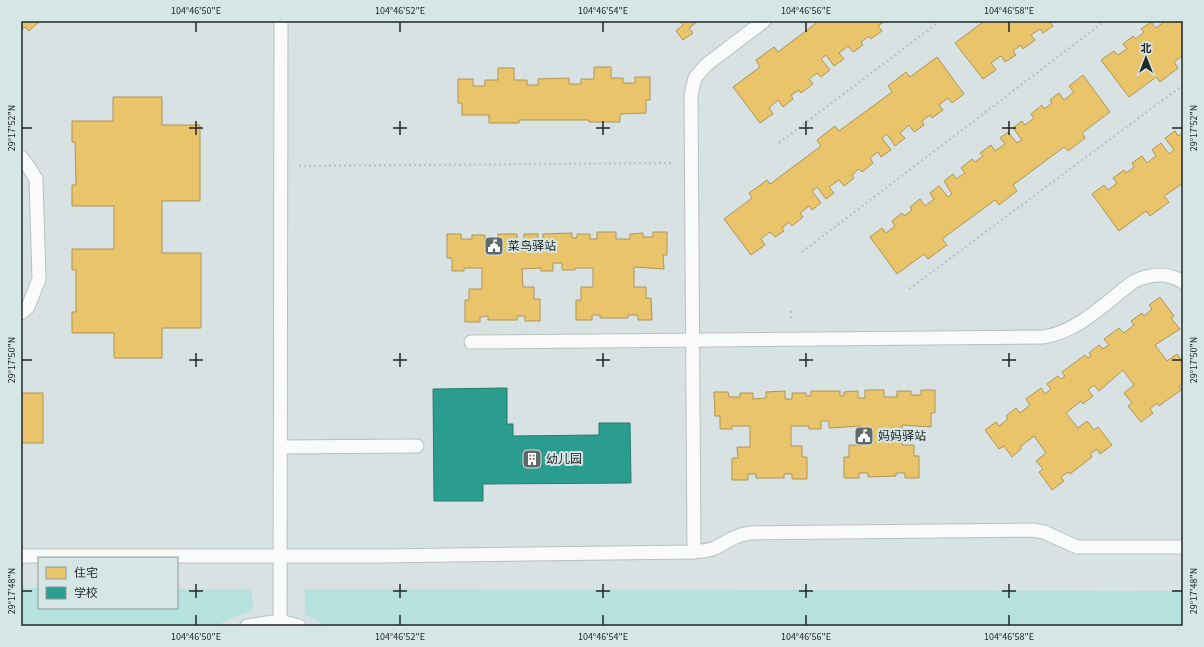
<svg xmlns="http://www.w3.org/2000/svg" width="1204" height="647" font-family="'Source Sans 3','Noto Sans SC',sans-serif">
	<rect width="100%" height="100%" fill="#d9e2e2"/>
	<g fill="#b5e1df">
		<path d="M21,588H39V608H177V589H252L253,610L226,620L218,626H21Z"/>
		<path d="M305,589L1183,591V626H327L305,614Z"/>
	</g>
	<g fill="#e9c46a" stroke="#ad9556">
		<path d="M21,21H40L29,31L25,27L21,31Z"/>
		<path d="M680,21H698L689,28L693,33L683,40L676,31L683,25Z"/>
		<path d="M819,21H885L878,26L882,31L871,39L869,36L861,42L863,45L853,52L848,46L839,53L844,59L834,66L826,55L821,59L830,70L821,77L817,73L809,79L813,84L801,93L799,90L791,95L793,99L783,107L778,100L769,108L773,114L760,123L733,87L760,67L756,60L774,47L778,52Z"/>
		<path d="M982,21H1049L1053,26L1043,33L1040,29L1031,35L1035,40L1023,49L1021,45L1013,51L1016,55L1005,62L1001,56L991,63L996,70L983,79L955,43L983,22Z"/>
		<path d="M1183,21V55L1174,62L1178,68L1160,82L1156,77L1129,97L1101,60L1114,51L1118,55L1127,49L1123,44L1133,36L1136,39L1144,32L1141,29L1151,22L1156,28L1165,21Z"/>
		<path d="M937,57L964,94L952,103L948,98L939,105L943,110L932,118L930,115L922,121L924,125L914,132L909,125L900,133L905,138L895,146L887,134L882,138L891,150L881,157L878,152L870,158L873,163L862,172L859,169L852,175L854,178L844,186L839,180L829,187L834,193L826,199L817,187L812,191L821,203L812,210L809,206L800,213L803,217L792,226L789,222L782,228L784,231L775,237L770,232L761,239L765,245L751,255L724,219L752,198L749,193L767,180L770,184L821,146L817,140L835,126L839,131L892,92L888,86L906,72L910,77Z"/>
		<path d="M594,67H611V78H623V83H635V77H650V100H646V113L620,114V122H589V120H519V123H489V115H462V103H458V79H473V86H485V80H498V68H514V80H527V85H538V79L569,78V84H581V79H594Z"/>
		<path d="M1083,75L1110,112L1082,133L1085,138L1068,151L1064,147L1013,185L1017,191L999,205L995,200L942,239L947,245L928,259L924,254L897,274L870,237L882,228L886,233L895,226L892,221L902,213L904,216L912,210L910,207L920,199L925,206L934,199L930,193L939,186L948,197L952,194L944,181L953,174L956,179L965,173L961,168L972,159L975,162L983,156L980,153L991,145L995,151L1005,144L1000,138L1008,132L1017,143L1022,140L1013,128L1022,121L1025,125L1034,118L1031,114L1042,105L1044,109L1052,103L1050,100L1059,93L1064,100L1074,92L1069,86Z"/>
		<path d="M113,97H162V125H200V201H162V253H201V328H162V358H114V333H72V312H76V270H72V249H114V206H72V185H76L75,142H72V121H113Z"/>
		<path d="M1175,131L1178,136L1183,132V183L1164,196L1169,202L1150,216L1146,211L1119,231L1092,194L1104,185L1108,190L1117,183L1113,178L1124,170L1126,173L1134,167L1132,163L1142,156L1147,163L1156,156L1152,150L1161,143L1169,154L1174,150L1165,138Z"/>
		<path d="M597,232H616V239H630V234L643,233V237H653V232H667V255H663L664,269L634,267V287H646V298H651L652,320H638V315H628V318H600V315H592V320H576V300H581V287H593V268H575V270H562V263H553V271H541V268L522,269L523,287H534V299H540V321H525V316H517V320H488V316L480,317V322H465V300H469V289H482V268H464V271H452V258H447V234H461V239H472V235H485V241H498V234H517V241H524V234H538V239H543V234L572,233V238H577V234H590V239H597Z"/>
		<path d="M1160,297L1174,316L1171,318L1180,329L1155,345L1167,361L1177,354L1183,362V384L1179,387L1181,390L1159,406L1157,403L1150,409L1153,413L1141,422L1128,406L1132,403L1124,393L1134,385L1123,370L1099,391L1094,385L1088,390L1093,396L1083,404L1081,401L1066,413L1078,428L1087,421L1094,430L1098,427L1112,445L1100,454L1097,449L1090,454L1092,457L1070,474L1068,472L1061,477L1064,481L1052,490L1039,472L1043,469L1036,461L1046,453L1034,436L1020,447L1021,449L1012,457L1004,446L999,449L985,430L996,422L999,426L1008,419L1006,416L1016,408L1020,413L1030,405L1026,399L1041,388L1045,394L1051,389L1047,384L1058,376L1061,379L1065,376L1062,372L1085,355L1088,358L1091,356L1089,353L1099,345L1103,349L1109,345L1104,339L1119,328L1124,333L1134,325L1131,321L1142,313L1144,316L1152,309L1149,305Z"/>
		<path d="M865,390H884V397H897V391H911V395H921V390H935V413H931V427L902,425V445H914V456H919V478H905V473H896V476L868,477V473H859V478H844V457H849V445H861V426L829,428V421H821V429H809V426H791V446H802V457H807V479H792V474H784V478H756V474H748V480H732V458H738L737,447H750V426H732V429H720V416H715L714,392H728L729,397H740V393H753V399L766,398V392L785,391V399H792V393H806V396H811V391H840V396H844V392L858,391V398H865Z"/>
		<rect x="21" y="393" width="22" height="50"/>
	</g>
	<path fill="#2a9d8f" stroke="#277a70" d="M507,388V424H513V436L599,435V423H630L631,483L483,484V501H434L433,389Z"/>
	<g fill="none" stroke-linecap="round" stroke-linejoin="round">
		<g stroke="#b8bfbf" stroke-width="15">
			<g id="service">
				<path d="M21,157L28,166L36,179L39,279L28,307L21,313"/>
				<path d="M471,342L1043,337C1078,332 1105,303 1133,282C1149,274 1167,272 1183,282"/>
				<path d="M281,447L417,446"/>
				<path d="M694,552L691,95L695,78L706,65L764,21"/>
				<path d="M21,556H380L694,552C701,551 708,551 715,548C730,541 731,536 750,533L1032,530L1044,532L1077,547H1183"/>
				<path d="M280,621L281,21"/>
				<path d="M247,626L280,621L299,626"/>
			</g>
		</g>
		<g stroke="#bfc2c2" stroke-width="2.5" stroke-dasharray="2 3" stroke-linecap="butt">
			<path d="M779,143L940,21"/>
			<path d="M299,166L672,163"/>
			<path d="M802,252L1105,21"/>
			<path d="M909,289L1183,85"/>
			<path d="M791,311V320"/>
		</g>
		<use href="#service" stroke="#f9fbfb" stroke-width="13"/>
	</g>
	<path fill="none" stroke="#212727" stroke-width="1.5" d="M196,22V32M400,22V32M603,22V32M806,22V32M1009,22V32M196,121V135M400,121V135M603,121V135M806,121V135M1009,121V135M22,128H32M189,128H203M393,128H407M596,128H610M799,128H813M1002,128H1016M1172,128H1182M196,353V367M400,353V367M603,353V367M806,353V367M1009,353V367M22,360H32M189,360H203M393,360H407M596,360H610M799,360H813M1002,360H1016M1172,360H1182M196,584V598M400,584V598M603,584V598M806,584V598M1009,584V598M22,591H32M189,591H203M393,591H407M596,591H610M799,591H813M1002,591H1016M1172,591H1182M196,615V625M400,615V625M603,615V625M806,615V625M1009,615V625"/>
	<defs>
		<g id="civic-square" transform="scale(1)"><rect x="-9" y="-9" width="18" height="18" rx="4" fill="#616868" stroke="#d5e6e5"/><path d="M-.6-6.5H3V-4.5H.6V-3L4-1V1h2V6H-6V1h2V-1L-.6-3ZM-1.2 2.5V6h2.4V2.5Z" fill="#fff"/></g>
		<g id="building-square" transform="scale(1)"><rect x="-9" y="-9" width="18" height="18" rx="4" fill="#616868" stroke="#d5e6e5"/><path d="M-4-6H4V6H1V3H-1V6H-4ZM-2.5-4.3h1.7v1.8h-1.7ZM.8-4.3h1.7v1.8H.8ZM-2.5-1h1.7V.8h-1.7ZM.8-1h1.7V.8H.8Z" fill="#fff"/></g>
	</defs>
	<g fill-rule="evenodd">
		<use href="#civic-square" x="494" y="246"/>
		<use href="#civic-square" x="864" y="436"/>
		<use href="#building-square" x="532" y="459"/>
	</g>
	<g text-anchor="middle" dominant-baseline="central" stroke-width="4" stroke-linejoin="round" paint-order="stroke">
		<g font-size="12" fill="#212727" stroke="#d5e6e5" text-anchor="start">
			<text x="508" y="246">菜鸟驿站</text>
			<text x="878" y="436">妈妈驿站</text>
			<text x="546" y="459">幼儿园</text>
		</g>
	</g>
	<rect width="1204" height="647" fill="none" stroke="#d5e6e5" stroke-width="44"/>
	<rect x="38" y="557" width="140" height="52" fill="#d5e6e5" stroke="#8d9a99"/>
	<rect x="46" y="567" width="20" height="12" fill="#e9c46a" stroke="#8d9a99"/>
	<text x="74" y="577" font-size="12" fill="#212727">住宅</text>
	<rect x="46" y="587" width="20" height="12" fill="#2a9d8f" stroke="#8d9a99"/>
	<text x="74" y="597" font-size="12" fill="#212727">学校</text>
	<g transform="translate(1146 58)" stroke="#d5e6e5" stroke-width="3" paint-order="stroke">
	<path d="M0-3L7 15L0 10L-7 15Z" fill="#212727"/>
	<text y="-6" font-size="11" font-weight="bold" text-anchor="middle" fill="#212727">北</text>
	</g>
	<rect x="22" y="22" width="1160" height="603" fill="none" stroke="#212727" stroke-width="1.5"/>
	<g font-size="10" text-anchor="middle" fill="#212727">
		<text x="196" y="14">104°46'50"E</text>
		<text x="400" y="14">104°46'52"E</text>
		<text x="603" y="14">104°46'54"E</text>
		<text x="806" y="14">104°46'56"E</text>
		<text x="1009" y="14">104°46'58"E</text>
		<text transform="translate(11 128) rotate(-90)" y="4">29°17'52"N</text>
		<text transform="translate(1193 128) rotate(-90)" y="4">29°17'52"N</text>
		<text transform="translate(11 360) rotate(-90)" y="4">29°17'50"N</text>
		<text transform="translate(1193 360) rotate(-90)" y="4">29°17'50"N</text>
		<text transform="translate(11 591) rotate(-90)" y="4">29°17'48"N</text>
		<text transform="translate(1193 591) rotate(-90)" y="4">29°17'48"N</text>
		<text x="196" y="640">104°46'50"E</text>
		<text x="400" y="640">104°46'52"E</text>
		<text x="603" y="640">104°46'54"E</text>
		<text x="806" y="640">104°46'56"E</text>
		<text x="1009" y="640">104°46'58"E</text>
	</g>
</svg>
